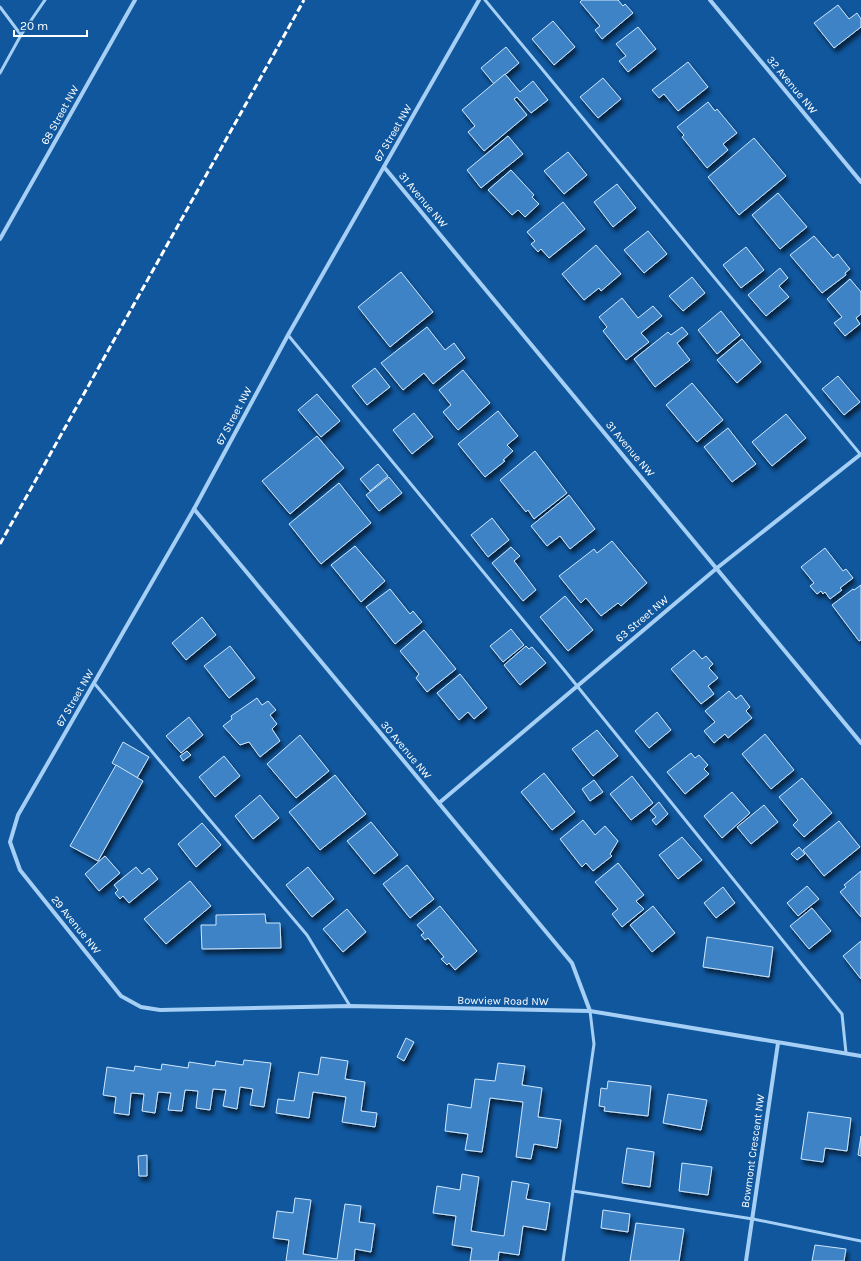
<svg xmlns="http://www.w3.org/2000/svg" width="861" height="1261" font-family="Karla,sans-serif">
	<defs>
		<filter id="shadow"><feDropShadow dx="2.5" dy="4.5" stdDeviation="2" flood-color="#0009"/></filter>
	</defs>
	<rect width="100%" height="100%" fill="#10579e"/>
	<g fill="#3e83c6" stroke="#cfe7fe" filter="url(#shadow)">
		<path d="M582,0H618L623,6L625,4L633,13L602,39L595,30L600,26L580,2Z"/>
		<path d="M838,5L849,19L857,13L861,19V27L834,48L814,23Z"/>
		<path d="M553,21L575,47L554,65L532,39Z"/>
		<path d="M638,27L656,49L628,72L619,61L626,56L616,44Z"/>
		<path d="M506,47L519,63L494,84L481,68Z"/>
		<path d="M688,62L708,87L678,111L664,94L659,98L652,90Z"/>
		<path d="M505,74L520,92L533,81L548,100L531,113L517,97L514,99L527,115L484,151L468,132L475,126L462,110Z"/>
		<path d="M603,78L621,99L598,118L580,97Z"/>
		<path d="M708,102L715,111L717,109L737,133L723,144L728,150L707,168L682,137L684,135L677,127Z"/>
		<path d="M508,136L523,154L481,188L467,170Z"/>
		<path d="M754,138L786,176L739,215L708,177Z"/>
		<path d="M568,152L587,175L564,194L544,171Z"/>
		<path d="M511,170L534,195L532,197L539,204L525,217L518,210L512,215L488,190Z"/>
		<path d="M617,184L636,208L613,227L594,202Z"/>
		<path d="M778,193L807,227L780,249L752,215Z"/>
		<path d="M563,202L585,229L549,258L541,249L538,252L531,244L535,241L527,232Z"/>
		<path d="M648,231L667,254L644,273L624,250Z"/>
		<path d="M814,236L833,258L838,254L850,269L845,273L846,275L822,293L790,255Z"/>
		<path d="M596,245L621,274L601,291L599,288L584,300L562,274Z"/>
		<path d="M746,247L764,270L741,288L723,265Z"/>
		<path d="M780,268L788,278L779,286L789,297L766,316L748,295Z"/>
		<path d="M401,272L433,312L390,347L358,307Z"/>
		<path d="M692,277L705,293L683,311L669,296Z"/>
		<path d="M850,279L861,292V314L856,318L860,324L845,336L834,323L842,317L827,299Z"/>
		<path d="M622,298L638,318L653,306L662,316L641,333L649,342L626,360L603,331L607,327L599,317Z"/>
		<path d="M721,311L740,335L717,354L698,330Z"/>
		<path d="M427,327L445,350L454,343L465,358L433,384L424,373L403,390L381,363Z"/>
		<path d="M682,327L688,334L677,343L690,360L655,387L634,359L668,332L671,335Z"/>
		<path d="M742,339L761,362L737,383L717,360Z"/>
		<path d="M375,368L390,387L367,405L352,386Z"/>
		<path d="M463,370L490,403L458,430L443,412L451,405L439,390Z"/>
		<path d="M838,376L860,402L844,415L822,389Z"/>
		<path d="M692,383L723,420L697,442L666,405Z"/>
		<path d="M317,394L340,421L321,437L298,410Z"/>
		<path d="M498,411L518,436L507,445L513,451L503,460L505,461L485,477L458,444Z"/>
		<path d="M414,413L433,437L412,454L393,430Z"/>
		<path d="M786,414L806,438L772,466L752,442Z"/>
		<path d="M728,428L756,464L732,482L704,447Z"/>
		<path d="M317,436L344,468L290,514L262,481Z"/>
		<path d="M535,451L567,493L534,519L528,510L526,512L500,480Z"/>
		<path d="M378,464L388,476L370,491L360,479Z"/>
		<path d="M389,477L402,493L379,511L366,495Z"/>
		<path d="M339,483L371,523L321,564L289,524Z"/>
		<path d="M569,495L595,529L570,549L560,536L547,546L531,526Z"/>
		<path d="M492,518L509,540L488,557L471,535Z"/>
		<path d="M612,541L647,583L621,606L618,603L601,616L586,598L581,603L559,576L594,549L597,553Z"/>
		<path d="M355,546L385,581L361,602L331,565Z"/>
		<path d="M511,547L520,556L514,561L536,590L523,601L492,563Z"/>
		<path d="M825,548L843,571L846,569L853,578L840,588L842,590L830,599L825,592L823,594L821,591L817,594L810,586L814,583L801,567Z"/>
		<path d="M861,585V640L859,641L832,605L853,589L854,590Z"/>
		<path d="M390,589L410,614L413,611L422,622L395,644L366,607Z"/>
		<path d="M565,596L593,630L568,651L540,617Z"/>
		<path d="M202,617L216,635L186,660L172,643Z"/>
		<path d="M511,629L524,645L503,662L490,646Z"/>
		<path d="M424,630L456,669L427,692L416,678L419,674L400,651Z"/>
		<path d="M230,646L255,678L229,698L204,666Z"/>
		<path d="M526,646L529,649L532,647L546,663L520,685L504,665Z"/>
		<path d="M694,650L702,659L706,656L713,664L709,668L718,678L708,686L714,694L701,704L671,669Z"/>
		<path d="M460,674L487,708L474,719L468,712L459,720L437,693Z"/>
		<path d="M729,691L736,699L741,695L750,707L746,711L752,718L728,738L725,734L714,743L704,731L715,722L705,711Z"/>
		<path d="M257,698L262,705L268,701L276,710L270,715L277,724L272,729L280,741L260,757L249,742L240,745L223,726L232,719L231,716Z"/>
		<path d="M657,712L671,730L649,748L635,731Z"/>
		<path d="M189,717L203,735L181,753L166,736Z"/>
		<path d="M597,730L618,756L593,776L572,749Z"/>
		<path d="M765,734L794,770L771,789L742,754Z"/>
		<path d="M300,735L329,771L296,798L267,764Z"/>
		<path d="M123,742L149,757L137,778L112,763Z"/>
		<path d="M187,751L191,755L183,761L180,756Z"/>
		<path d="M691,753L695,758L699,755L708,765L704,769L709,774L685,794L667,772Z"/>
		<path d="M224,756L240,776L215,797L199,777Z"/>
		<path d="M116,765L143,781L98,861L70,846Z"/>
		<path d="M544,773L575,812L552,830L521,792Z"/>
		<path d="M335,775L366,814L320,850L289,812Z"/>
		<path d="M632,776L653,803L631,820L610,794Z"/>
		<path d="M802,778L832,813L804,837L793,825L798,820L779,797Z"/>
		<path d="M594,780L603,792L590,801L582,789Z"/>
		<path d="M732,792L750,813L722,838L704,816Z"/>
		<path d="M260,795L279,818L253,839L235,816Z"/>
		<path d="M659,802L668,814L656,825L652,820L656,817L650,810Z"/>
		<path d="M764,805L778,822L751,844L737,827Z"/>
		<path d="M583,820L595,835L605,826L618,841L610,854L612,856L593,871L586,863L582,867L560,839Z"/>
		<path d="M839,821L860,847L824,876L803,850Z"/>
		<path d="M371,822L398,855L374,874L347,841Z"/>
		<path d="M202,823L221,845L196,867L178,844Z"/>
		<path d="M682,837L702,860L678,879L659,855Z"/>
		<path d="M799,847L805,854L797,860L791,854Z"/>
		<path d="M105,856L120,873L99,891L85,874Z"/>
		<path d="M618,863L644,895L636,901L644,909L622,927L612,914L618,909L595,882Z"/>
		<path d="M407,865L434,899L410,918L383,884Z"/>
		<path d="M136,867L142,874L149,868L158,879L129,903L123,896L120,899L115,893L118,890L114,885Z"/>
		<path d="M308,867L334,899L312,917L286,885Z"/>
		<path d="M861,871V917L840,892L846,887L844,885Z"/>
		<path d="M190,881L211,906L166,944L144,919Z"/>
		<path d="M807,886L819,899L798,916L787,903Z"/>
		<path d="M723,887L735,903L716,918L704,903Z"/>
		<path d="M440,906L477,951L455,970L449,963L447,965L441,959L444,957L428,938L425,940L421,935L424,933L417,925Z"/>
		<path d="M653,906L675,933L652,952L630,925Z"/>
		<path d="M812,908L831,931L809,949L790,926Z"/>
		<path d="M347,909L366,932L343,952L323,929Z"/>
		<path d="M265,914L266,923H280L281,948L202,949L201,925H216V915Z"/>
		<path d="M707,937L773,947L769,977L703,967Z"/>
		<path d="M861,941V979L843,956Z"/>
		<path d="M406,1038L414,1042L404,1061L397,1057Z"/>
		<path d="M321,1057L348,1061L345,1079L365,1082L361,1111L377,1113L375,1127L342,1122L346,1097L313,1092L309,1118L276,1113L278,1099L294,1101L299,1072L318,1075Z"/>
		<path d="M244,1060L271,1063L264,1107L250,1105L253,1089L240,1087L237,1109L223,1106L226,1090L213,1089L210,1110L196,1108L198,1091L185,1090L182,1111L168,1110L171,1093L158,1092L155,1113L142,1111L144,1094L131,1093L129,1115L114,1113L116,1097L103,1095L107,1067L134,1071L135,1066L161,1070L162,1064L188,1068L189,1062L215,1066L216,1061L243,1065Z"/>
		<path d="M498,1063L525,1066L522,1085L542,1088L538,1117L561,1120L557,1148L534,1144L531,1159L516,1157L523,1102L490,1098L482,1152L465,1150L468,1134L445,1131L448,1104L471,1108L475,1079L495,1081Z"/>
		<path d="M608,1081L651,1086L648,1116L604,1111L605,1107L599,1106L601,1088L607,1089Z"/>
		<path d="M668,1094L707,1100L701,1130L663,1123Z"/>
		<path d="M808,1112L851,1118L847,1151L825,1148L823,1162L801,1159Z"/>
		<path d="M861,1136V1156L858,1155Z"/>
		<path d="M627,1148L654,1152L650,1187L622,1183Z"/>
		<path d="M147,1155V1176H139L138,1156Z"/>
		<path d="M682,1163L712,1167L708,1195L679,1191Z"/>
		<path d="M462,1174L479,1177L471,1231L504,1236L512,1181L529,1184L526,1199L550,1203L546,1230L523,1226L519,1255L499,1252L498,1261H470L472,1248L452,1245L456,1216L433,1213L437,1186L460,1190Z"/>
		<path d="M295,1198L311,1200L303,1254L337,1259L345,1204L361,1206L359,1222L375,1224L371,1252L355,1249L354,1261H286L289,1240L273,1238L277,1211L293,1213Z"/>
		<path d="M603,1210L630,1214L628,1232L601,1228Z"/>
		<path d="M636,1223L684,1229L679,1261H630Z"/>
		<path d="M815,1245L846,1249L844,1261H812Z"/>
	</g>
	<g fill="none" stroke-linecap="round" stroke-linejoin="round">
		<g stroke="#a6cff5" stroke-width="3">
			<path d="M485,0L861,455"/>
			<path d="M0,7L21,35L45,0"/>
			<path d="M0,73L21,35"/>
			<path d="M288,335L565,671L842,1014L846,1053"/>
			<path d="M94,683L307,935L350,1006"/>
			<path d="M573,1191L753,1219L861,1241"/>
			<path d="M563,1261L594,1044L590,1011"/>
		</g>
		<g stroke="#a6cff5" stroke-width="4">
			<path d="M479,0L288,335L194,509L18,815L10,842L20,870L121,996L141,1007L160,1010L350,1006L590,1011L861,1056"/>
			<path d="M710,0L861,182"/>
			<path d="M384,167L861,743"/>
			<path d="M0,239L135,0"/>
			<path d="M194,509L572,963L590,1011"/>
			<path d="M439,803L717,568L861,454"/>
			<path d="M746,1261L778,1043"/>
		</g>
		<path stroke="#fff" stroke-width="3" stroke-dasharray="7 3" stroke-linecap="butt" d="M0,544L304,0"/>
	</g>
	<g text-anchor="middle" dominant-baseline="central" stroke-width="3.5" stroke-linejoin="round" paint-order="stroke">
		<g font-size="11" fill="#fff" stroke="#10579e">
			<text transform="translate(792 85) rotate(50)">32 Avenue NW</text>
			<text transform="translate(60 115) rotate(-61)">68 Street NW</text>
			<text transform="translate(393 133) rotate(-60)">67 Street NW</text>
			<text transform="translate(423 200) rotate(50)">31 Avenue NW</text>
			<text transform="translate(234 416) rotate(-62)">67 Street NW</text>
			<text transform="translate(630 449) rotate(50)">31 Avenue NW</text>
			<text transform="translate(642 619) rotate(-40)">63 Street NW</text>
			<text transform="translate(75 698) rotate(-60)">67 Street NW</text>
			<text transform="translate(406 750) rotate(50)">30 Avenue NW</text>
			<text transform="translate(76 925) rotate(51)">29 Avenue NW</text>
			<text transform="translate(503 1001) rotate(1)">Bowview Road NW</text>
			<text transform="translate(753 1151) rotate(-82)">Bowmont Crescent NW</text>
		</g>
	</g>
	<path d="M14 30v6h73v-6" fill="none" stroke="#ffffff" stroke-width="2"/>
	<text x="20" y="30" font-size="12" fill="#ffffff" stroke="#10579e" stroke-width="3" paint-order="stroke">20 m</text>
</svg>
